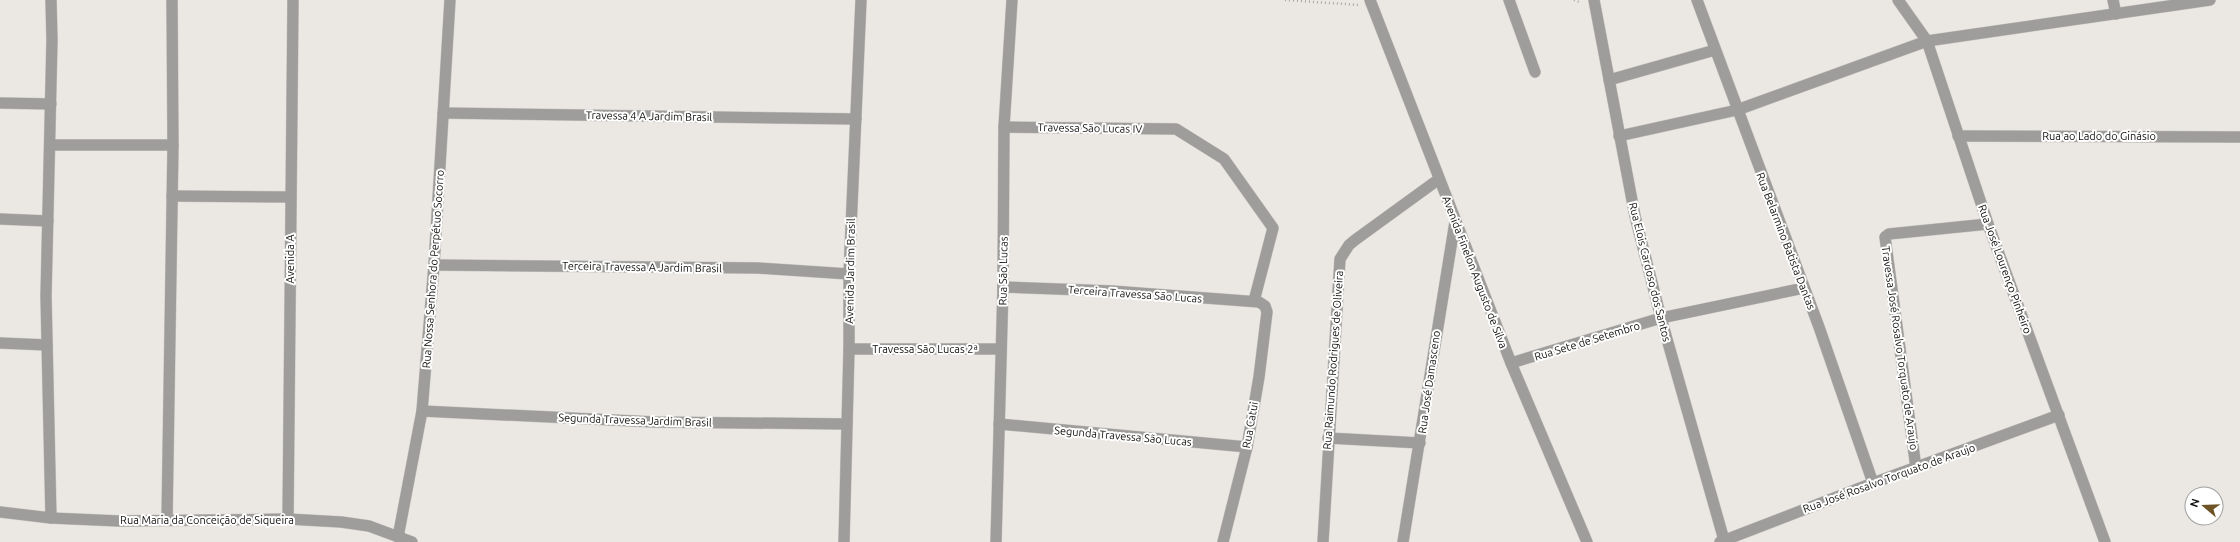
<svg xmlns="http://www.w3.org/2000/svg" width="2240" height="542" font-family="Ubuntu,sans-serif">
	<rect width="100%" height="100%" fill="#ebe8e3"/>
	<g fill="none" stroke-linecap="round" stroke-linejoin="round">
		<g stroke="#c8c6c1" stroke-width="12">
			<g id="minor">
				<path d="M51,0L52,40L46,296L51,518"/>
				<path d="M1509,0L1535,72"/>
				<path d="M1594,0L1635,216L1661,318L1724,540"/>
				<path d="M1697,0L1819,327L1873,483"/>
				<path d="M1898,0L1927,41L1988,224L2105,542"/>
				<path d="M2113,0L2116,14"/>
				<path d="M1609,80L1715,50"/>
				<path d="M0,103L51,104"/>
				<path d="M443,113L856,119"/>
				<path d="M1004,127L1176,129L1224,159L1273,228L1254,301"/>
				<path d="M1619,136L1737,110L1927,41L2210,0"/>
				<path d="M1958,136L2240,137"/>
				<path d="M51,145H173"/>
				<path d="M172,196L290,197"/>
				<path d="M0,219L48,221"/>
				<path d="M434,265L758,268L849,274"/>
				<path d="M1003,287L1112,291L1259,302L1265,306L1267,312L1259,377L1247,447L1223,542"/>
				<path d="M0,343L47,345"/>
				<path d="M849,349H1001"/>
				<path d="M1511,363L1661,318L1804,288"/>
				<path d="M422,411L655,422L847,424"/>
				<path d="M999,424L1247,447"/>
				<path d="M1328,438L1420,443"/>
				<path d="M1916,468L1885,237L1889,234L1988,224"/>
				<path d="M0,512L51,518L119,521L288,519L341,522L369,526L412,542"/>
				<path d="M288,519L293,0"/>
				<path d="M167,520L173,145L172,0"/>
				<path d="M398,537L422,411L434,265L450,0"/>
				<path d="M844,542L849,349V274L861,0"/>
				<path d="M996,542L1003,287L1004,127L1012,0"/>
				<path d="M1323,542L1340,259L1349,245L1355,240L1439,179"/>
				<path d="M1403,542L1455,222"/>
				<path d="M1720,542L1873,483L2059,415"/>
			</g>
		</g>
		<g stroke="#c8c6c1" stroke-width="12">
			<path id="tertiary" d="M1370,0L1511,363L1587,542"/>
		</g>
		<g stroke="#a9a6a2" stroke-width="2.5" stroke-dasharray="1 3" stroke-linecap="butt">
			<path d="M1285,0L1359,5"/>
			<path d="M1574,0L1581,3"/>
		</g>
		<use href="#minor" stroke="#9e9d9b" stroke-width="11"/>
		<use href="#tertiary" stroke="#9e9d9b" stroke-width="11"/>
	</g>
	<g text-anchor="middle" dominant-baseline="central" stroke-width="4" stroke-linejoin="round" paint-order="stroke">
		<g font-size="11" fill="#12110f" stroke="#fff">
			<text transform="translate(649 116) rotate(1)">Travessa 4 A Jardim Brasil</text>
			<text transform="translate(1090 128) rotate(1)">Travessa São Lucas IV</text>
			<text x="2099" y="136">Rua ao Lado do Ginásio</text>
			<text transform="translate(1786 241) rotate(69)">Rua Belarmino Batista Dantas</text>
			<text transform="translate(290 259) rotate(-90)">Avenida A</text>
			<text transform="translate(642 267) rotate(1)">Terceira Travessa A Jardim Brasil</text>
			<text transform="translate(433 269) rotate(-86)">Rua Nossa Senhora do Perpétuo Socorro</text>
			<text transform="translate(2005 269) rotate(70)">Rua José Lourenço Pinheiro</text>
			<text transform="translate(850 271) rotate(-89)">Avenida Jardim Brasil</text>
			<text transform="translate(1003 271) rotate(-89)">Rua São Lucas</text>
			<text transform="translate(1475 272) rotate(69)">Avenida Finelon Augusto de Silva</text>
			<text transform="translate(1650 272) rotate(76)">Rua Elois Cardoso dos Santos</text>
			<text transform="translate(1135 294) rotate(4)">Terceira Travessa São Lucas</text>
			<text transform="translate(1587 341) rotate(-17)">Rua Sete de Setembro</text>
			<text transform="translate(1900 348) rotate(82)">Travessa José Rosalvo Torquato de Araujo</text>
			<text x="925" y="349">Travessa São Lucas 2ª</text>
			<text transform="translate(1333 360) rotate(-86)">Rua Raimundo Rodrigues de Oliveira</text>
			<text transform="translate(1429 382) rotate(-82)">Rua José Damasceno</text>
			<text transform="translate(635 420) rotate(2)">Segunda Travessa Jardim Brasil</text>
			<text transform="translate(1250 425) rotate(-80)">Rua Catui</text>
			<text transform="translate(1123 436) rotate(5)">Segunda Travessa São Lucas</text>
			<text transform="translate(1889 478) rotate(-20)">Rua José Rosalvo Torquato de Araujo</text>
			<text x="207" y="520">Rua Maria da Conceição de Siqueira</text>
		</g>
	</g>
	<g transform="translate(2204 506) rotate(289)"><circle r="19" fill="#ffffff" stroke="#a0a09f"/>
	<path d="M0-3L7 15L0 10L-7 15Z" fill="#6e5325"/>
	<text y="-6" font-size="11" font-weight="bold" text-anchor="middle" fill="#12110f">N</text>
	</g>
</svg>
